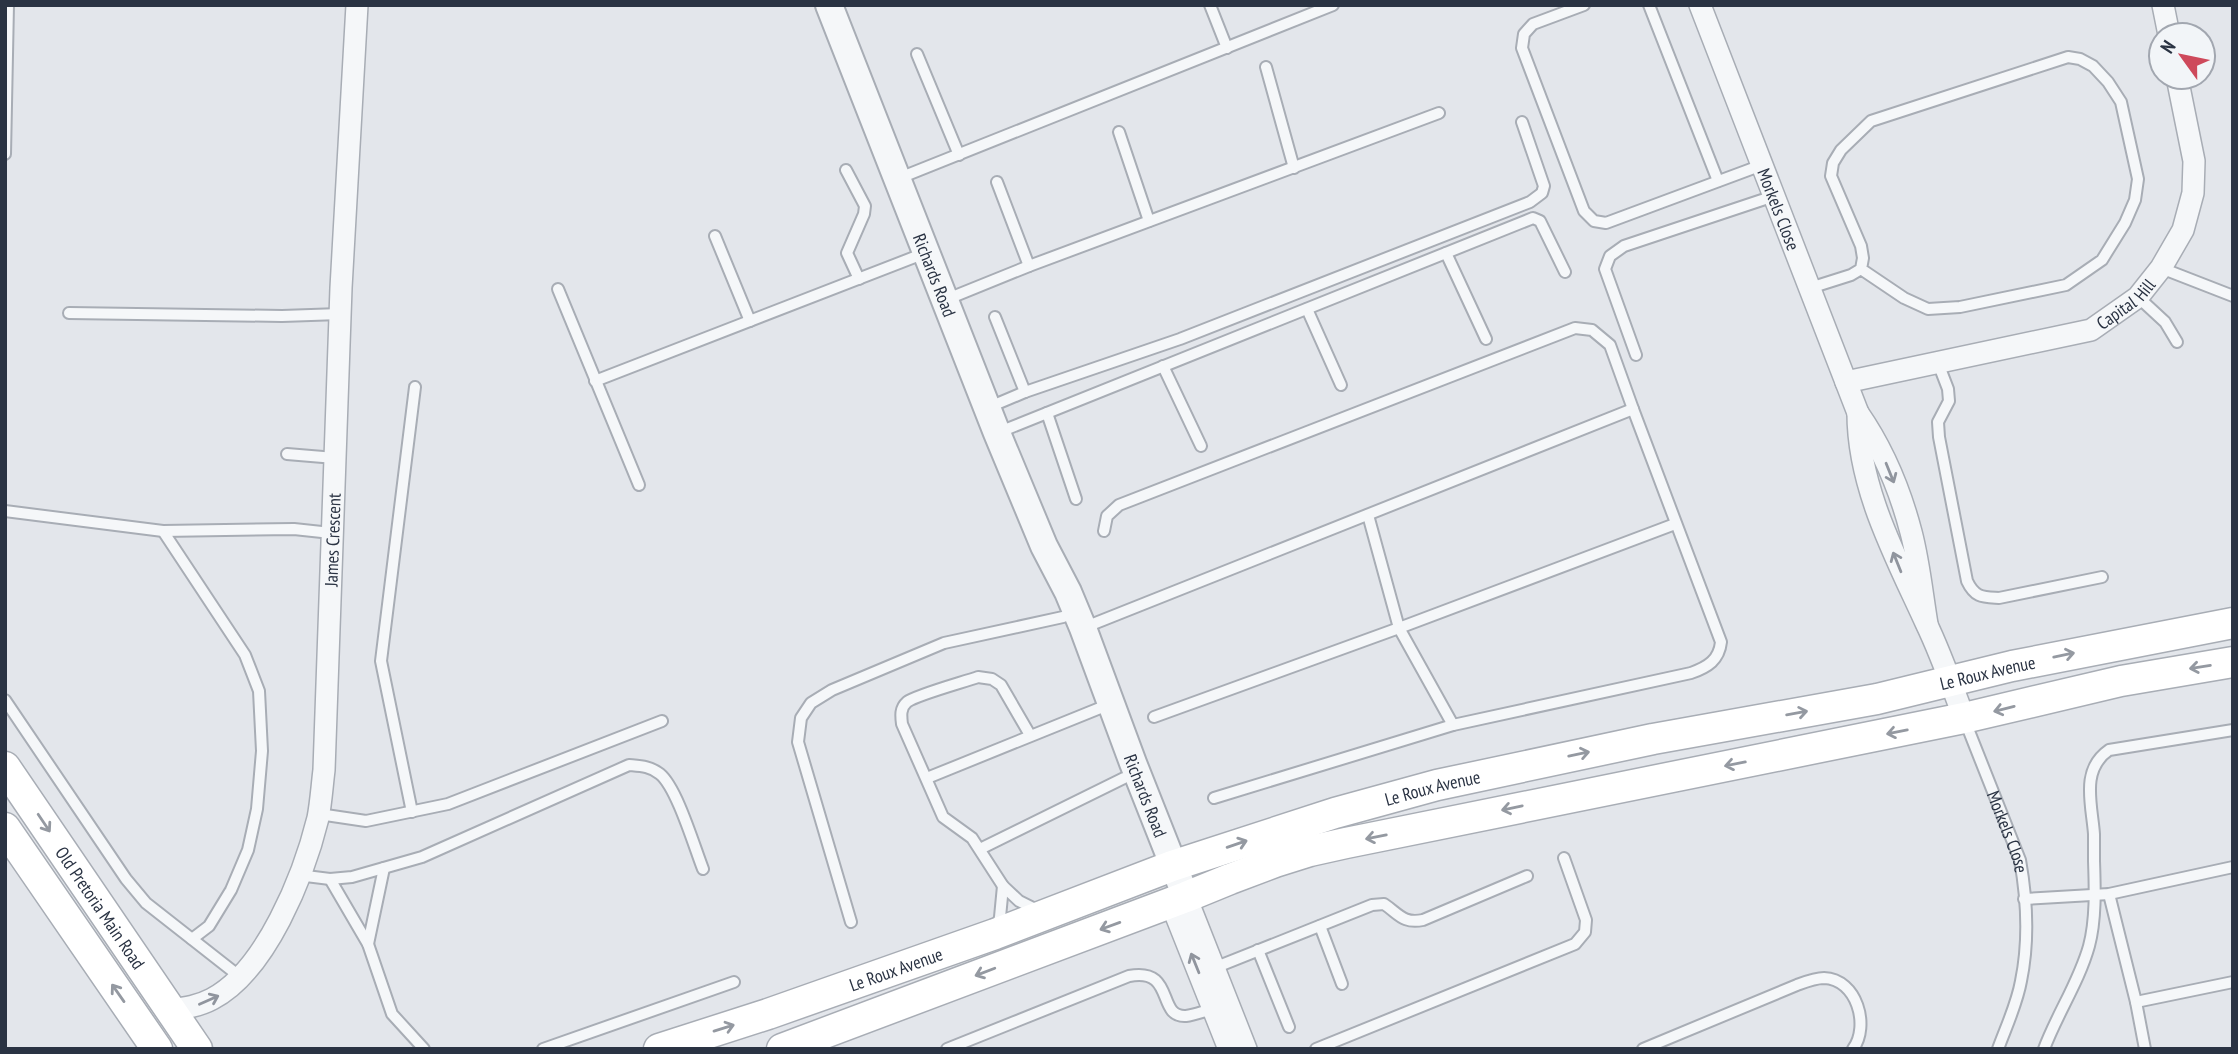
<svg xmlns="http://www.w3.org/2000/svg" width="2238" height="1054" font-family="'PT Sans Narrow',sans-serif">
	<rect width="100%" height="100%" fill="#e3e6eb"/>
	<g fill="none" stroke-linecap="round" stroke-linejoin="round">
		<g stroke="#a8adb5" stroke-width="14">
			<g id="service">
				<path d="M1210,5L1227,48"/>
				<path d="M1584,5L1533,24L1524,34L1522,48L1584,211L1594,221L1606,223L1762,165"/>
				<path d="M1649,5L1718,181"/>
				<path d="M917,54L959,155"/>
				<path d="M1266,67L1294,168"/>
				<path d="M1119,132L1149,221"/>
				<path d="M5,154L8,5"/>
				<path d="M846,170L865,206L864,214L847,253L859,279"/>
				<path d="M897,179L1333,5"/>
				<path d="M997,182L1029,266"/>
				<path d="M715,236L750,321"/>
				<path d="M1446,253L1486,339"/>
				<path d="M2161,268L2233,296"/>
				<path d="M1810,288L1851,275L1861,269L1863,258L1861,246L1831,176L1833,163L1841,150L1871,121L2068,57L2080,59L2093,66L2108,82L2121,102L2138,179L2135,200L2125,223L2102,260L2066,285L1960,307L1928,309L1904,298L1861,269"/>
				<path d="M558,289L639,485"/>
				<path d="M2138,297L2165,322L2177,342"/>
				<path d="M945,300L1029,266L1439,113"/>
				<path d="M1307,309L1341,385"/>
				<path d="M69,313L282,316L340,314"/>
				<path d="M995,317L1025,392"/>
				<path d="M1636,355L1605,269L1610,256L1624,246L1774,196"/>
				<path d="M1938,363L1948,389L1949,401L1938,422L1939,437L1967,581C1975,598 1983,597 1999,598L2102,577"/>
				<path d="M1163,366L1201,446"/>
				<path d="M595,381L925,253"/>
				<path d="M987,408L1025,392L1180,339L1530,202L1542,193L1544,186L1522,122"/>
				<path d="M1047,413L1076,499"/>
				<path d="M997,433L1533,218L1540,221L1565,272"/>
				<path d="M287,454L335,458"/>
				<path d="M5,511L163,531L294,529L331,533"/>
				<path d="M1368,515L1399,628L1453,725"/>
				<path d="M163,531L245,655L259,691L262,751L257,809L248,850L231,890L209,926L192,939"/>
				<path d="M1104,531L1107,516L1119,505L1575,328L1592,330L1610,345L1633,409"/>
				<path d="M1083,628L1633,409L1721,642C1719,660 1708,667 1691,673L1453,725L1214,798"/>
				<path d="M5,700L126,879L146,903L239,976"/>
				<path d="M1154,717L1399,628L1675,524"/>
				<path id="s1" d="M1965,721L2020,860C2027,899 2029,942 2021,981C2017,1004 2006,1027 1998,1049"/>
				<path d="M1030,735L1001,685L992,679L978,677C964,682 916,695 907,702C900,708 901,716 902,724L943,817L972,838L1003,886L1019,901L1039,911"/>
				<path d="M927,778L1110,704"/>
				<path d="M412,812L381,661L415,387"/>
				<path d="M319,814L366,821L448,804L662,721"/>
				<path d="M980,849L1124,778"/>
				<path d="M298,875L330,879L352,877L422,857L629,765C640,766 650,766 660,774C677,788 694,846 703,869"/>
				<path d="M330,879L368,944L392,1014L424,1049"/>
				<path d="M2109,894L2136,1002L2145,1049"/>
				<path d="M2024,899L2109,894L2233,867"/>
				<path d="M851,922L798,742L801,718L811,703L832,690L944,643L1063,617"/>
				<path d="M1320,926L1342,984"/>
				<path d="M997,928L1000,917L1003,886"/>
				<path d="M368,944L384,868"/>
				<path d="M1258,950L1289,1027"/>
				<path d="M1214,968L1372,905L1384,904C1399,914 1403,924 1423,920L1527,876"/>
				<path d="M2136,1002L2233,982"/>
				<path d="M543,1049L734,982"/>
				<path d="M947,1049L1129,976C1176,967 1156,1018 1186,1016C1195,1015 1204,1011 1213,1009"/>
				<path d="M1316,1049L1575,944L1585,932L1586,920L1564,858"/>
				<path d="M1643,1049L1797,985C1805,982 1815,978 1824,978C1857,979 1870,1026 1853,1049"/>
				<path d="M2044,1049C2057,1014 2079,982 2089,946C2096,920 2095,888 2094,861C2094,852 2094,843 2094,834C2092,805 2080,770 2109,750L2233,730"/>
			</g>
		</g>
		<g stroke="#a8adb5" stroke-width="24">
			<g id="minor">
				<path id="s2" d="M1700,5L1858,413C1883,449 1900,490 1911,532C1919,562 1922,594 1927,624"/>
				<path d="M2163,5L2169,35"/>
				<path id="s3" d="M1846,382L2091,330L2138,297L2161,268L2183,230L2193,193L2194,161L2177,77"/>
				<path d="M1858,413C1858,488 1896,557 1926,623C1941,654 1952,686 1964,718"/>
				<path d="M1186,897L1246,1049"/>
				<path d="M1171,903L1229,1049"/>
				<path id="s4" d="M171,1010C185,1008 199,1006 212,999C266,971 304,875 318,818C321,803 322,786 324,770L341,288L357,5"/>
			</g>
		</g>
		<g stroke="#a8adb5" stroke-width="30">
			<g id="tertiary">
				<path id="s5" d="M829,5L997,433L1044,546L1068,592L1083,628L1133,763L1186,897"/>
			</g>
		</g>
		<g stroke="#a8adb5" stroke-width="33">
			<g id="secondary">
				<path id="s6" d="M5,767L197,1049"/>
				<path d="M5,828L157,1049"/>
				<path id="s7" d="M659,1049L768,1014L995,934L1172,866L1335,813L1437,785L1653,739L1877,699L2012,666L2233,623"/>
				<path d="M782,1049L1186,897L1230,879L1275,862L1310,851L1346,843L1964,718L2121,681L2233,662"/>
			</g>
		</g>
		<use href="#service" stroke="#f5f7f9" stroke-width="10"/>
		<use href="#minor" stroke="#f5f7f9" stroke-width="21"/>
		<use href="#tertiary" stroke="#f5f7f9" stroke-width="26"/>
		<use href="#secondary" stroke="#fff" stroke-width="30"/>
	</g>
	<defs><path id="oneway-shaft" d="M-6 0H5M1.5-3L5.5 0L1.5 3" fill="none" stroke-width="1.6" stroke-linecap="round" stroke-linejoin="round" transform="scale(1.75)"/></defs>
	<g stroke="#90959e">
		<use href="#oneway-shaft" transform="translate(1890 473) rotate(68)"/>
		<use href="#oneway-shaft" transform="translate(1897 562) rotate(-112)"/>
		<use href="#oneway-shaft" transform="translate(1195 963) rotate(-112)"/>
		<use href="#oneway-shaft" transform="translate(209 1000) rotate(-24)"/>
	</g>
	<g stroke="#9499a1">
		<use href="#oneway-shaft" transform="translate(2064 655) rotate(-12)"/>
		<use href="#oneway-shaft" transform="translate(2200 667) rotate(171)"/>
		<use href="#oneway-shaft" transform="translate(2004 709) rotate(166)"/>
		<use href="#oneway-shaft" transform="translate(1797 713) rotate(-10)"/>
		<use href="#oneway-shaft" transform="translate(1897 732) rotate(169)"/>
		<use href="#oneway-shaft" transform="translate(1579 754) rotate(-12)"/>
		<use href="#oneway-shaft" transform="translate(1735 764) rotate(169)"/>
		<use href="#oneway-shaft" transform="translate(1512 808) rotate(168)"/>
		<use href="#oneway-shaft" transform="translate(44 823) rotate(56)"/>
		<use href="#oneway-shaft" transform="translate(1376 837) rotate(169)"/>
		<use href="#oneway-shaft" transform="translate(1237 844) rotate(-19)"/>
		<use href="#oneway-shaft" transform="translate(1110 926) rotate(160)"/>
		<use href="#oneway-shaft" transform="translate(985 972) rotate(159)"/>
		<use href="#oneway-shaft" transform="translate(118 993) rotate(-125)"/>
		<use href="#oneway-shaft" transform="translate(724 1028) rotate(-17)"/>
	</g>
	<g text-anchor="middle" dominant-baseline="central" stroke-width="7" stroke-linejoin="round" paint-order="stroke">
		<g font-size="18" fill="#2a3343" stroke="#f2f5f8">
			<text stroke="none"><textPath href="#s2" startOffset="219">Morkels Close</textPath></text>
			<text stroke="none"><textPath href="#s5" startOffset="290">Richards Road</textPath></text>
			<text stroke="none"><textPath href="#s3" startOffset="294">Capital Hill</textPath></text>
			<text stroke="none"><textPath href="#s4" startOffset="536">James Crescent</textPath></text>
			<text stroke="none"><textPath href="#s7" startOffset="1384">Le Roux Avenue</textPath></text>
			<text stroke="none"><textPath href="#s7" startOffset="817">Le Roux Avenue</textPath></text>
			<text stroke="none"><textPath href="#s5" startOffset="852">Richards Road</textPath></text>
			<text stroke="none"><textPath href="#s1" startOffset="119">Morkels Close</textPath></text>
			<text stroke="none"><textPath href="#s6" startOffset="170">Old Pretoria Main Road</textPath></text>
			<text stroke="none"><textPath href="#s7" startOffset="250">Le Roux Avenue</textPath></text>
		</g>
	</g>
	<rect width="2238" height="1054" fill="none" stroke="#2a3343" stroke-width="14"/>
	<g transform="translate(2182 56) rotate(303)"><circle r="33" fill="#f2f5f8" stroke="#a2a7b0" stroke-width="2"/>
	<path d="M0-5L12 26L0 18L-12 26Z" fill="#ce495b"/>
	<text y="-10" font-size="19" font-weight="bold" text-anchor="middle" fill="#2a3343">N</text>
	</g>
</svg>
